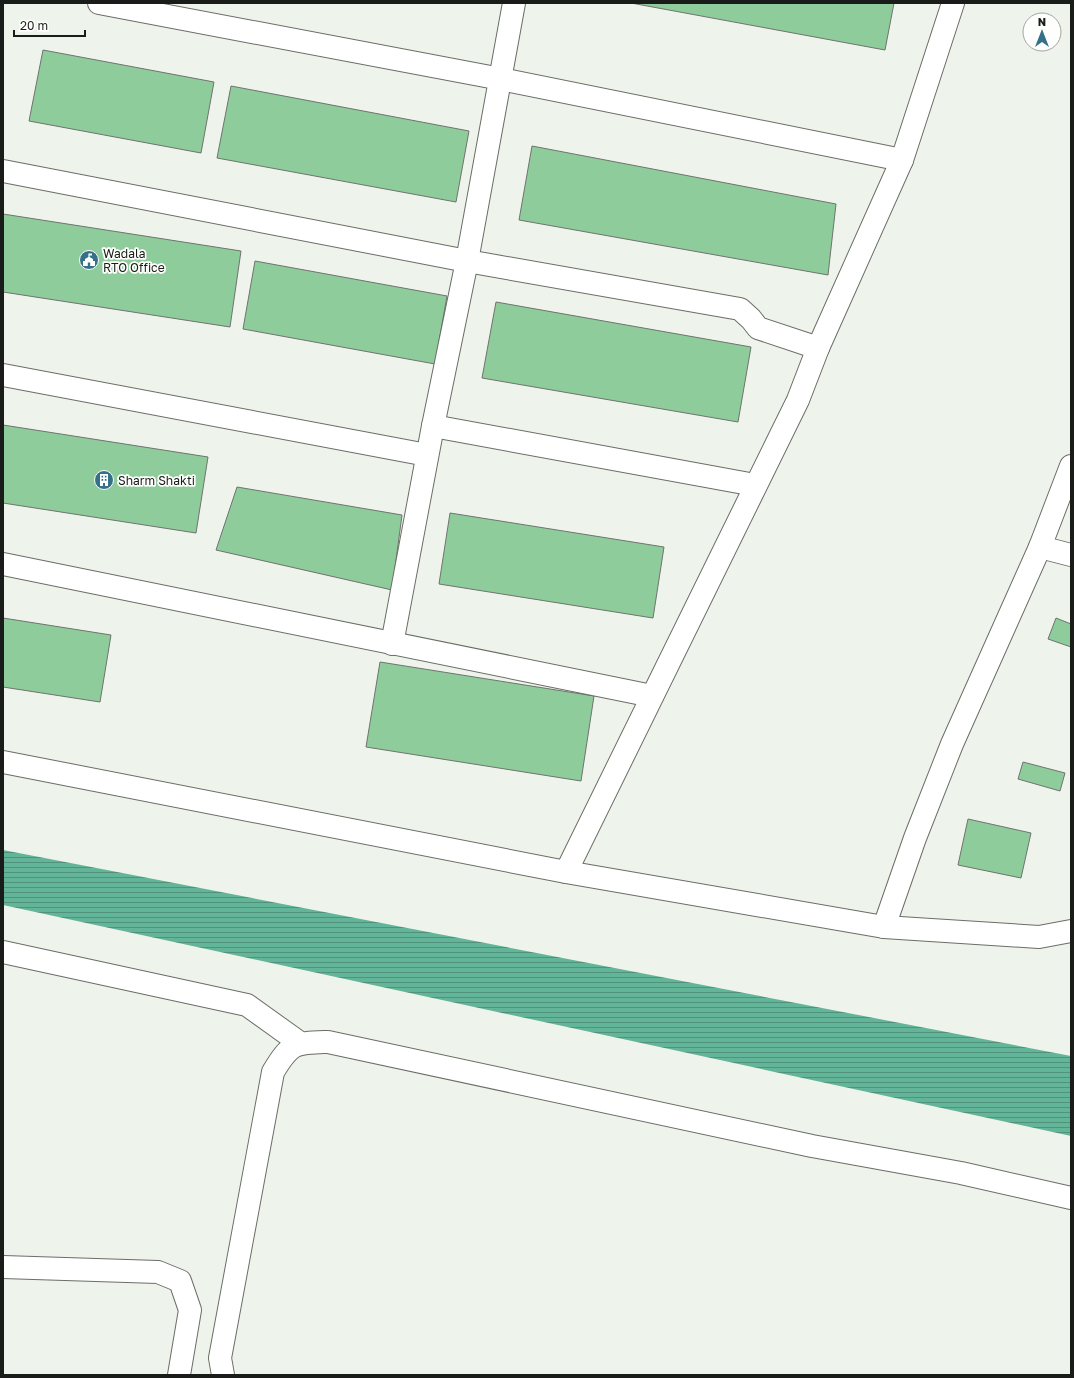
<svg xmlns="http://www.w3.org/2000/svg" width="1074" height="1378" font-family="'Golos Text',sans-serif">
	<defs>
		<pattern id="water-rules" width="6" height="5" patternUnits="userSpaceOnUse"><rect width="6" height="5" fill="#62b598"/><path d="M0 2.5h6" fill="none" stroke="#50927b"/></pattern>
	</defs>
	<rect width="100%" height="100%" fill="#eef3eb"/>
	<path fill="url(#water-rules)" d="M3,850L1071,1056V1136L3,905Z"/>
	<g fill="#8fcc9b" stroke="#6e746f">
		<path d="M631,3H894L885,50Z"/>
		<path d="M43,50L214,82L201,153L29,121Z"/>
		<path d="M231,86L469,131L456,202L217,158Z"/>
		<path d="M532,146L836,204L828,275L519,220Z"/>
		<path d="M3,214L241,251L230,327L3,292Z"/>
		<path d="M255,261L447,296L435,364L243,329Z"/>
		<path d="M496,302L751,347L738,422L482,378Z"/>
		<path d="M3,425L208,457L196,533L3,503Z"/>
		<path d="M237,487L402,515L392,590L216,550Z"/>
		<path d="M450,513L664,547L653,618L439,584Z"/>
		<path d="M3,618L111,635L100,702L3,687Z"/>
		<path d="M1056,618L1071,624V647L1048,639Z"/>
		<path d="M380,662L594,696L581,781L366,747Z"/>
		<path d="M1023,762L1065,773L1060,791L1018,779Z"/>
		<path d="M968,819L1031,833L1021,878L958,865Z"/>
	</g>
	<g fill="none" stroke-linecap="round" stroke-linejoin="round">
		<g stroke="#6a6e67" stroke-width="24">
			<g id="minor">
				<path d="M99,3L501,79L902,160"/>
				<path d="M3,171L467,261L740,309L751,319L758,328L818,348"/>
				<path d="M3,375L427,455"/>
				<path d="M433,426L755,485"/>
				<path d="M1040,547L1071,555"/>
				<path d="M3,564L652,696"/>
				<path d="M392,644L433,426L467,261L514,3"/>
				<path d="M3,762L566,872L884,927L1039,937L1071,931"/>
				<path d="M566,872L798,400L818,348L902,160L953,3"/>
				<path d="M884,927L915,838L952,744L1040,547L1071,466"/>
				<path d="M3,952L247,1005L300,1043"/>
				<path d="M3,1267L158,1272L180,1281L190,1310L179,1375"/>
				<path d="M223,1375L220,1358L273,1072C291,1042 295,1043 328,1042L812,1146L961,1173L1071,1198"/>
			</g>
		</g>
		<use href="#minor" stroke="#fff" stroke-width="22"/>
	</g>
	<defs>
		<g id="civic-disc" transform="scale(1)"><circle r="9.5" fill="#357088" stroke="#fefffd"/><path d="M-.6-6.5H3V-4.5H.6V-3L4-1V1h2V6H-6V1h2V-1L-.6-3ZM-1.2 2.5V6h2.4V2.5Z" fill="#fff"/></g>
		<g id="building-disc" transform="scale(1)"><circle r="9.5" fill="#357088" stroke="#fefffd"/><path d="M-4-6H4V6H1V3H-1V6H-4ZM-2.5-4.3h1.7v1.8h-1.7ZM.8-4.3h1.7v1.8H.8ZM-2.5-1h1.7V.8h-1.7ZM.8-1h1.7V.8H.8Z" fill="#fff"/></g>
	</defs>
	<g fill-rule="evenodd">
		<use href="#civic-disc" x="89" y="260"/>
		<use href="#building-disc" x="104" y="480"/>
	</g>
	<g text-anchor="middle" dominant-baseline="central" stroke-width="3.5" stroke-linejoin="round" paint-order="stroke">
		<g font-size="12" fill="#1a1c19" stroke="#fefffd" text-anchor="start">
			<text x="103" y="253">Wadala<tspan x="103" dy="14">RTO Office</tspan></text>
			<text x="118" y="480">Sharm Shakti</text>
		</g>
	</g>
	<rect width="1074" height="1378" fill="none" stroke="#1a1c19" stroke-width="8"/>
	<g transform="translate(1042 32)"><circle r="19" fill="#fefffd" stroke="#a3a4a2"/>
	<path d="M0-3L7 15L0 10L-7 15Z" fill="#357088"/>
	<text y="-6" font-size="11" font-weight="bold" text-anchor="middle" fill="#1a1c19">N</text>
	</g>
	<path d="M14 30v6h71v-6" fill="none" stroke="#1a1c19" stroke-width="2"/>
	<text x="20" y="30" font-size="12" fill="#1a1c19" stroke="#fefffd" stroke-width="3" paint-order="stroke">20 m</text>
</svg>
